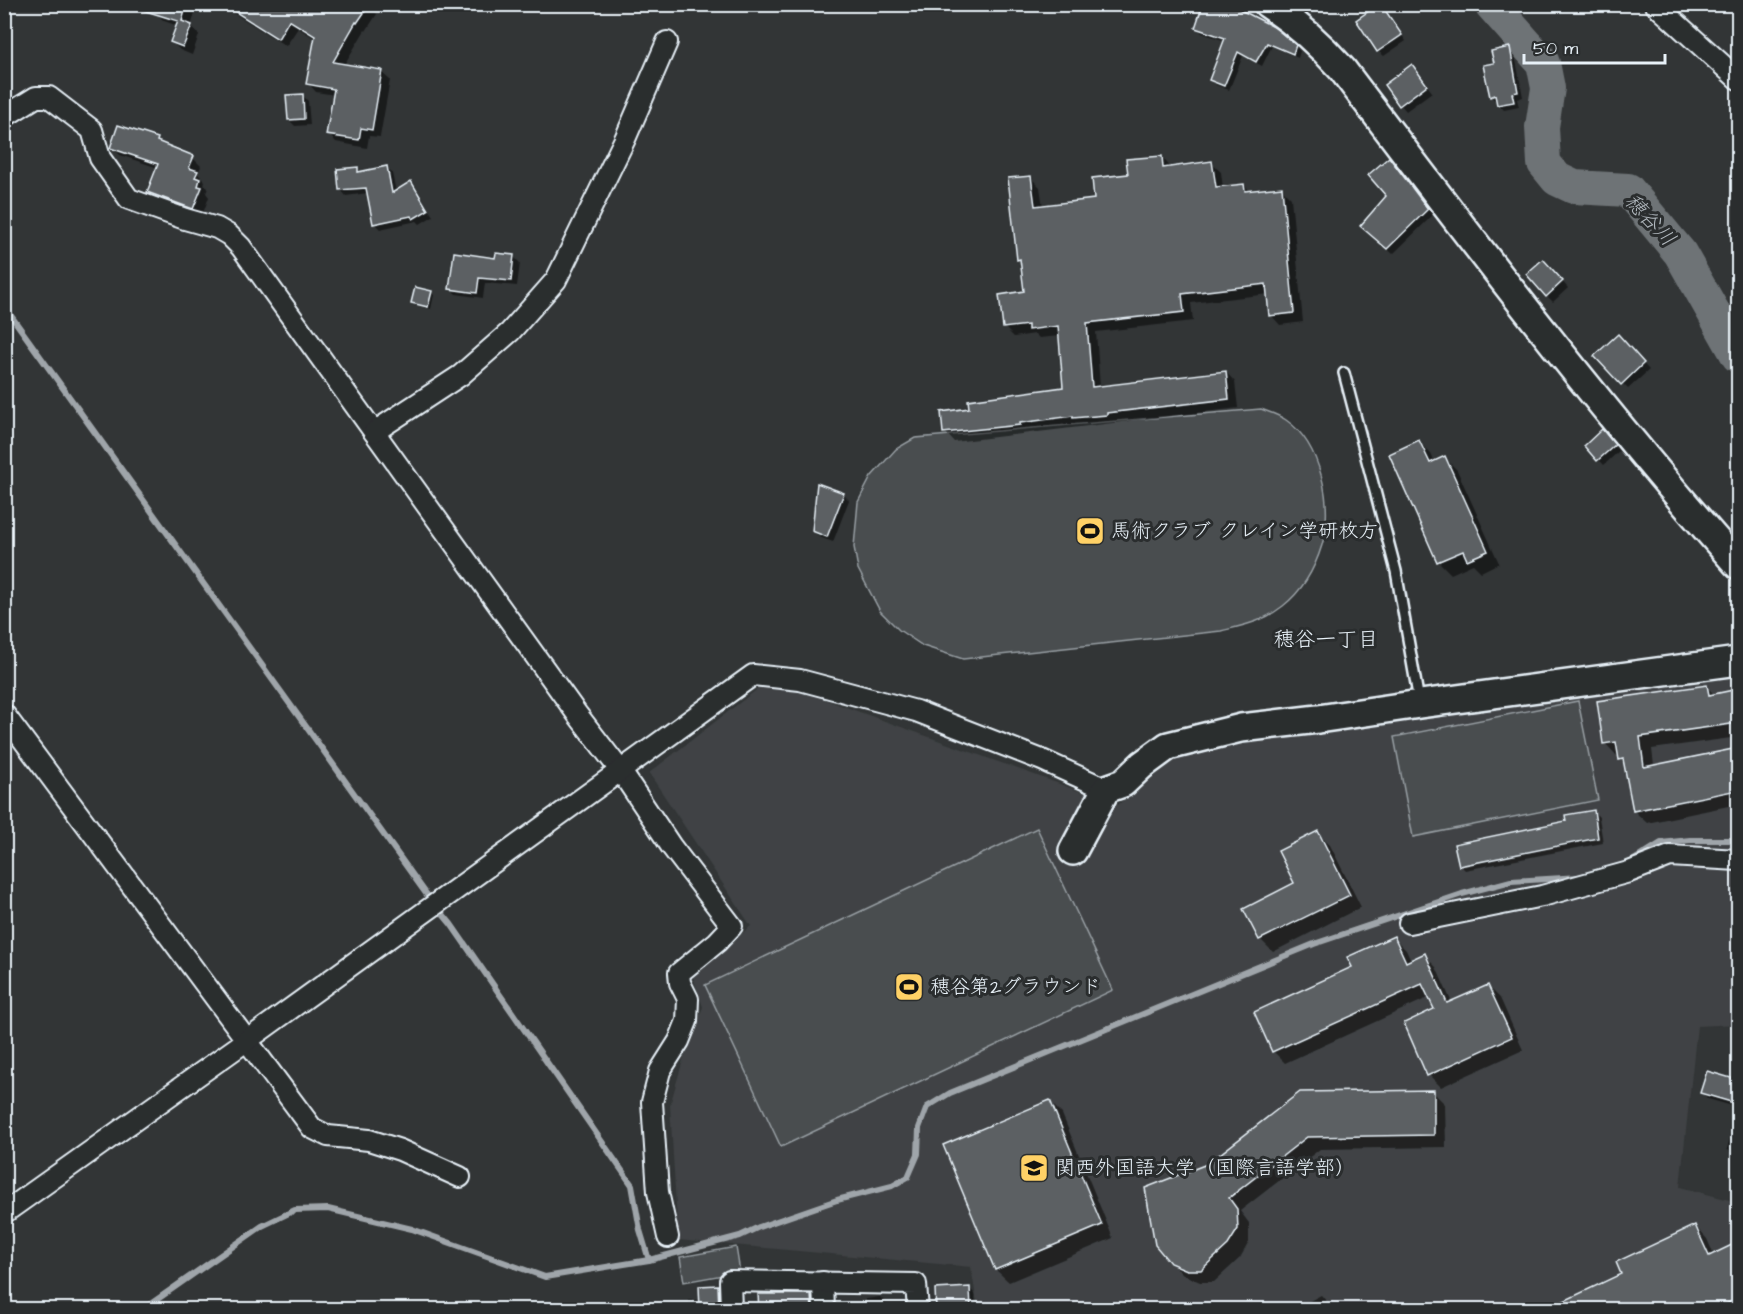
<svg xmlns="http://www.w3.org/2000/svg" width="1743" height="1314" font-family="'Architects Daughter','Klee One',sans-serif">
	<rect width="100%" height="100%" fill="#323536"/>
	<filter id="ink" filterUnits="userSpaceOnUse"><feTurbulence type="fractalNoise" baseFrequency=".0167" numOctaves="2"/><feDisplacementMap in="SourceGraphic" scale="12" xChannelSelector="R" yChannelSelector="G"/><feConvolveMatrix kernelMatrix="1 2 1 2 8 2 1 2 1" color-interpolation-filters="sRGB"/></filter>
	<g filter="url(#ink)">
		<path fill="#3f4244" d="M1738,674V1024L1697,1026L1680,1187L1733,1201L1738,1212V1309H978L971,1267L678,1240L670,1105L687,1046L703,1007L692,974L751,926L649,773L760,687L807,693L1118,805L1166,758L1387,719Z"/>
		<g fill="#494d4f" stroke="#989fa4" stroke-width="1.5">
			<path d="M1261,409C1269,412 1279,415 1286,420C1321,444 1334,506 1322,545C1315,568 1302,591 1283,606C1263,622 1245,625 1221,631L963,659L923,646L899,630L880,611L858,569L854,547L858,502L871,477L896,449L915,438Z"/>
			<path d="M1578,701L1598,800L1413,837L1394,737Z"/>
			<path d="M1037,828L1113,990L781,1147L705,985Z"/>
			<path d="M736,1247L740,1272L684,1282L680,1257Z"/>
		</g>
		<g fill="#0007">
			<path d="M158,4H198L191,26L199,35L192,55L180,50L172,42L178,26L164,21L156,13Z"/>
			<path d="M219,4H366L369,6L377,14L366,31L365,30L344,65L381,72L390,80L380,137L369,136L367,148L336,142L328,134L335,95L316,92L308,83L316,39L298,28L286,46Z"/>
			<path d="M392,4H411L409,11Z"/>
			<path d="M1326,4H1337L1331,9Z"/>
			<path d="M1380,5L1406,41L1384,56L1378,51Z"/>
			<path d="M1197,28L1295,46L1300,51L1298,58L1272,46L1262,66L1243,56L1229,90L1216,85L1211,80L1226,41L1202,33Z"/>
			<path d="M1509,49L1515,55L1523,97L1517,99L1519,107L1504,110L1491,96L1495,64Z"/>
			<path d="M1417,72L1432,92L1406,111L1401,105Z"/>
			<path d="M302,95L308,101L310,125L295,126L289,120Z"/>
			<path d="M157,140L163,146L193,158L201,166L198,174L205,181L204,184L208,188L206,193L209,197L202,216L157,200L149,192L158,168L120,155L112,147Z"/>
			<path d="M1162,157L1171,168L1211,163L1221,172L1223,188L1244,185L1251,192L1282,189L1291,198L1303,322L1280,325L1271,315L1269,294L1191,303L1193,321L1096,332L1100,387L1226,372L1235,382L1238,408L954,442L945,432L971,410L1064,388L1060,336L1039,338L1035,334L1014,337L1004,327L1026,292L1022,263L1019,259L1031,178L1040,187L1043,207L1096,201L1130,175Z"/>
			<path d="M1394,165L1433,215L1393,254L1368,231L1388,196Z"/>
			<path d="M387,167L392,173L396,192L410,183L433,216L420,224L417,221L380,229L374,223L368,193L346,196L341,190L357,169L361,172Z"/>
			<path d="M514,257L520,263L517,286L485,283L483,298L456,294L450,288L496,259Z"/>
			<path d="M1549,267L1568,288L1553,302L1547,296Z"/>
			<path d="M431,293L434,295L431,309L415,305L413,303Z"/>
			<path d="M1618,336L1649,370L1628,389L1596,356Z"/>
			<path d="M1607,437L1619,451L1604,465L1586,446Z"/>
			<path d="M1419,442L1431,454L1435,463L1445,458L1457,470L1499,563L1481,572L1473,564L1451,574L1438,561L1391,455Z"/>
			<path d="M843,494L849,500L833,542L819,537L813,531Z"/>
			<path d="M1706,686L1716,696L1738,691V737L1652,749L1654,766L1738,749V804L1647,823L1634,811L1625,763L1620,759V755L1617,756L1605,743Z"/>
			<path d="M1594,812L1599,817L1603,843L1465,870L1460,865Z"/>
			<path d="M1317,833L1330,845L1361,907L1273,952L1260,939L1245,909L1296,884Z"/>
			<path d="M1394,938L1406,950L1411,961L1424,955L1436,967L1452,1003L1488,986L1500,998L1523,1050L1441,1087L1429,1075L1436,1010L1430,997L1285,1063L1273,1051L1354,968Z"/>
			<path d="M1735,1085L1729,1105L1708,1099L1702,1093Z"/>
			<path d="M1433,1092L1445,1104L1446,1147L1320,1149L1240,1211L1249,1223V1242L1240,1258L1214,1282H1200L1184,1275L1171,1262L1146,1188Z"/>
			<path d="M1050,1102L1062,1114L1113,1238L1009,1282L996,1270L945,1146Z"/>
			<path d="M1738,1107V1159L1727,1149Z"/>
			<path d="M1695,1226L1707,1239L1714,1255L1738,1244V1310H1560L1623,1275Z"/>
			<path d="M718,1287L723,1292L724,1310H689V1300H701Z"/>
			<path d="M969,1288L975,1294L976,1310H938Z"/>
			<path d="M1321,1295L1334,1310H1293Z"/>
			<path d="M811,1296L817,1302V1310H760Z"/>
			<path d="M880,1297L886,1303L905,1302L911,1310H836L837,1303L866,1302V1299Z"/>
		</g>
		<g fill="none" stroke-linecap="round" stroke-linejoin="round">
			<g stroke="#9fa5aa" stroke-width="6">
				<path d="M4,306L427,895L451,924L632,1185L640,1230L649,1260"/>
				<path d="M1629,863L1661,843L1690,840H1738"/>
				<path d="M142,1310L262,1226L295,1210L328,1209L412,1229L545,1277L649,1260L740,1236L759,1227L837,1200L892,1186L908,1177L918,1154L919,1128L927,1107L950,1093L1314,944L1462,894L1511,881L1580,877"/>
			</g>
			<path stroke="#6e7376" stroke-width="34" d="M1491,4L1543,63L1548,88L1542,127L1544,163L1557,179L1574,187L1628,190L1680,253L1738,356"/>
		</g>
		<g fill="#5c6063" stroke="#e8f1f8" stroke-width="1.5">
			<path d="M137,4H187L182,21L192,25L183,47L170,42L178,21L136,8Z"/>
			<path d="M223,4H370L357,23L356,22L333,62L382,70L372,130L361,128L359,140L326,135L334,89L306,84L315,36L289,20L278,39Z"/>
			<path d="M1203,4H1226L1239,9L1274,27L1296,45L1293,54L1267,43L1256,62L1238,52L1224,86L1209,80L1225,38L1195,28Z"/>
			<path d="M1379,4H1381L1402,35L1377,52L1356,20Z"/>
			<path d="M1510,47L1518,92L1512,93L1514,102L1497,105L1495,95L1490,97L1483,65L1494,63L1491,51Z"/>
			<path d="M1412,64L1427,85L1399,106L1384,85Z"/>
			<path d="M303,94L304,119L288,120L286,95Z"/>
			<path d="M118,125L158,138L157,141L194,156L189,168L198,171L195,177L200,179L198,186L202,187L193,209L147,192L158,164L110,148Z"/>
			<path d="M1162,156L1163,168L1212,161L1216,187L1244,184L1245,191L1282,187L1294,313L1269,316L1266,284L1182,294L1184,312L1087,323L1092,387L1226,371L1229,399L1107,413V415L1073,418V416L1020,423V425L943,433L941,412L969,408L968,400L1063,387L1058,326L1028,330V325L1003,328L999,295L1024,291L1020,259L1017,260L1008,178L1031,176L1035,206L1094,199L1092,178L1128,174L1126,159Z"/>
			<path d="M1389,157L1428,209L1387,249L1360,226L1386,196L1368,175Z"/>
			<path d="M387,166L392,193L411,181L428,210L413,219L411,216L373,224L366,188L339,190L337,169L358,167V172Z"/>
			<path d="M454,252L495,258L496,253L514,255L511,281L479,278L477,293L449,289Z"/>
			<path d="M1543,259L1563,281L1546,297L1526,274Z"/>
			<path d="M415,287L432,291L428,307L411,303Z"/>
			<path d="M1618,334L1644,363L1621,385L1594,356Z"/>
			<path d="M1602,429L1615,445L1597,461L1584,446Z"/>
			<path d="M1419,440L1430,463L1445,456L1488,551L1467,560L1463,551L1437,562L1389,454Z"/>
			<path d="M817,483L844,493L827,537L812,531Z"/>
			<path d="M1707,685L1709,695L1738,689V723L1640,737L1644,767L1738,748V790L1633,811L1623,759L1619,760L1616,742L1603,744L1597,701Z"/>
			<path d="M1594,810L1598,838L1459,866L1454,844L1566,821L1565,815Z"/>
			<path d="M1318,831L1350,895L1259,940L1243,909L1294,883L1278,851Z"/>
			<path d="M1394,936L1406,962L1425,953L1447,1003L1488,985L1512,1037L1427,1076L1404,1023L1434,1009L1422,984L1272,1052L1254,1012L1352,967L1347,957Z"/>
			<path d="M1707,1071L1738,1080V1104L1700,1093Z"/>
			<path d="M1434,1090V1135L1307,1137L1229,1198L1237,1209L1238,1229L1228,1245L1201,1270H1187L1170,1263L1155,1245L1145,1188L1207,1164L1300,1092Z"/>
			<path d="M1050,1100L1102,1225L995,1270L943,1145Z"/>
			<path d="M1695,1225L1709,1256L1738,1242V1298L1715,1310H1545L1621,1274L1616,1262Z"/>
			<path d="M718,1285L719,1310H700L699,1286Z"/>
			<path d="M970,1287L971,1310H936L935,1289Z"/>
			<path d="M758,1294H811L812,1310H759Z"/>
		</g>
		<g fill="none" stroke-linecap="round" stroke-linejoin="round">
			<g stroke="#e8f1f8" stroke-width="14">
				<path id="lane" d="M1344,373L1396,571L1419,701"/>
			</g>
			<g stroke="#e8f1f8" stroke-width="24">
				<g id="street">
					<path d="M1655,4L1738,79"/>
					<path d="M4,117L36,97H49L92,130L100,158L129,199L185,219L217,228L229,235L241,247L577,714L620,770L671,846L732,926L717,942L679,973L680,983L688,999L687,1021L679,1041L660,1071L652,1102L658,1192L668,1237"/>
					<path d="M374,432L461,375L510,332L556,280L625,139L667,42"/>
					<path d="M4,714L312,1128L328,1136L369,1140L400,1150L460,1177"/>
					<path d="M1409,923L1542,896L1629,872L1670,856L1738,860"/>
					<path d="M4,1213L246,1041L753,675L800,680L916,711L1042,760L1106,789"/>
					<path d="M823,1282L824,1310"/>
					<path d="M731,1310L730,1281L916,1284L918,1310"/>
				</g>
			</g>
			<g stroke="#e8f1f8" stroke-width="32">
				<g id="secondary">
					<path d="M1268,4C1298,24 1319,43 1342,69C1470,238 1598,407 1738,565"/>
					<path d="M1073,851L1106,789L1123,783L1142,765L1168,746L1241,728L1318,719L1420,704L1738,661"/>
				</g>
			</g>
			<use href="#lane" stroke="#2a2d2e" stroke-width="9"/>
			<use href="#street" stroke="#2a2d2e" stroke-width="20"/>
			<use href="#secondary" stroke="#2a2d2e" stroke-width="27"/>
		</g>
	</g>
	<defs>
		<g id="stadium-square" transform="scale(1.5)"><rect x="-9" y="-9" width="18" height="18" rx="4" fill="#ffd166" stroke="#2a2d2e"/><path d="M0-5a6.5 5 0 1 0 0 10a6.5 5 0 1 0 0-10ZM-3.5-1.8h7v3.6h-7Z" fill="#111"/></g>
		<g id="university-square" transform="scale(1.5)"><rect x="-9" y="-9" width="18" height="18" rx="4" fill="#ffd166" stroke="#2a2d2e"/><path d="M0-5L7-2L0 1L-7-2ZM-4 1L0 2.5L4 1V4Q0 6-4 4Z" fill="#111"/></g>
	</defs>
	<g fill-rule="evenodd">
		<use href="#stadium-square" x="1090" y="531"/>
		<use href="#stadium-square" x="909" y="987"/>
		<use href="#university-square" x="1034" y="1168"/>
	</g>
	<g text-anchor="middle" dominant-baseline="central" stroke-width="6" stroke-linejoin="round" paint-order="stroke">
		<g font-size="20" fill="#e8f1f8" stroke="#2a2d2e" text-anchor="start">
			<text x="1111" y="531">馬術クラブ クレイン学研枚方</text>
			<text x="930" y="987">穂谷第2グラウンド</text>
			<text x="1055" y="1168">関西外国語大学（国際言語学部）</text>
		</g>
		<g font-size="21" font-style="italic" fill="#b1b8be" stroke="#2a2d2e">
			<text transform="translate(1650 220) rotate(47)">穂谷川</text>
		</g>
		<g font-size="21" fill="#e8f1f8" stroke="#2a2d2e">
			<text x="1326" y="639">穂谷一丁目</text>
		</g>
	</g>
	<rect width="1743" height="1314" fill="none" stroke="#2a2d2e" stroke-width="24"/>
	<rect x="12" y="12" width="1719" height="1290" fill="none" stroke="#e8f1f8" stroke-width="2" filter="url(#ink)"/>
	<path d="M1524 54v9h141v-9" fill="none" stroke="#e8f1f8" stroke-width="3"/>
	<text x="1533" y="54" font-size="18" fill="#e8f1f8" stroke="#2a2d2e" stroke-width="4.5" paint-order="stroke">50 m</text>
</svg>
